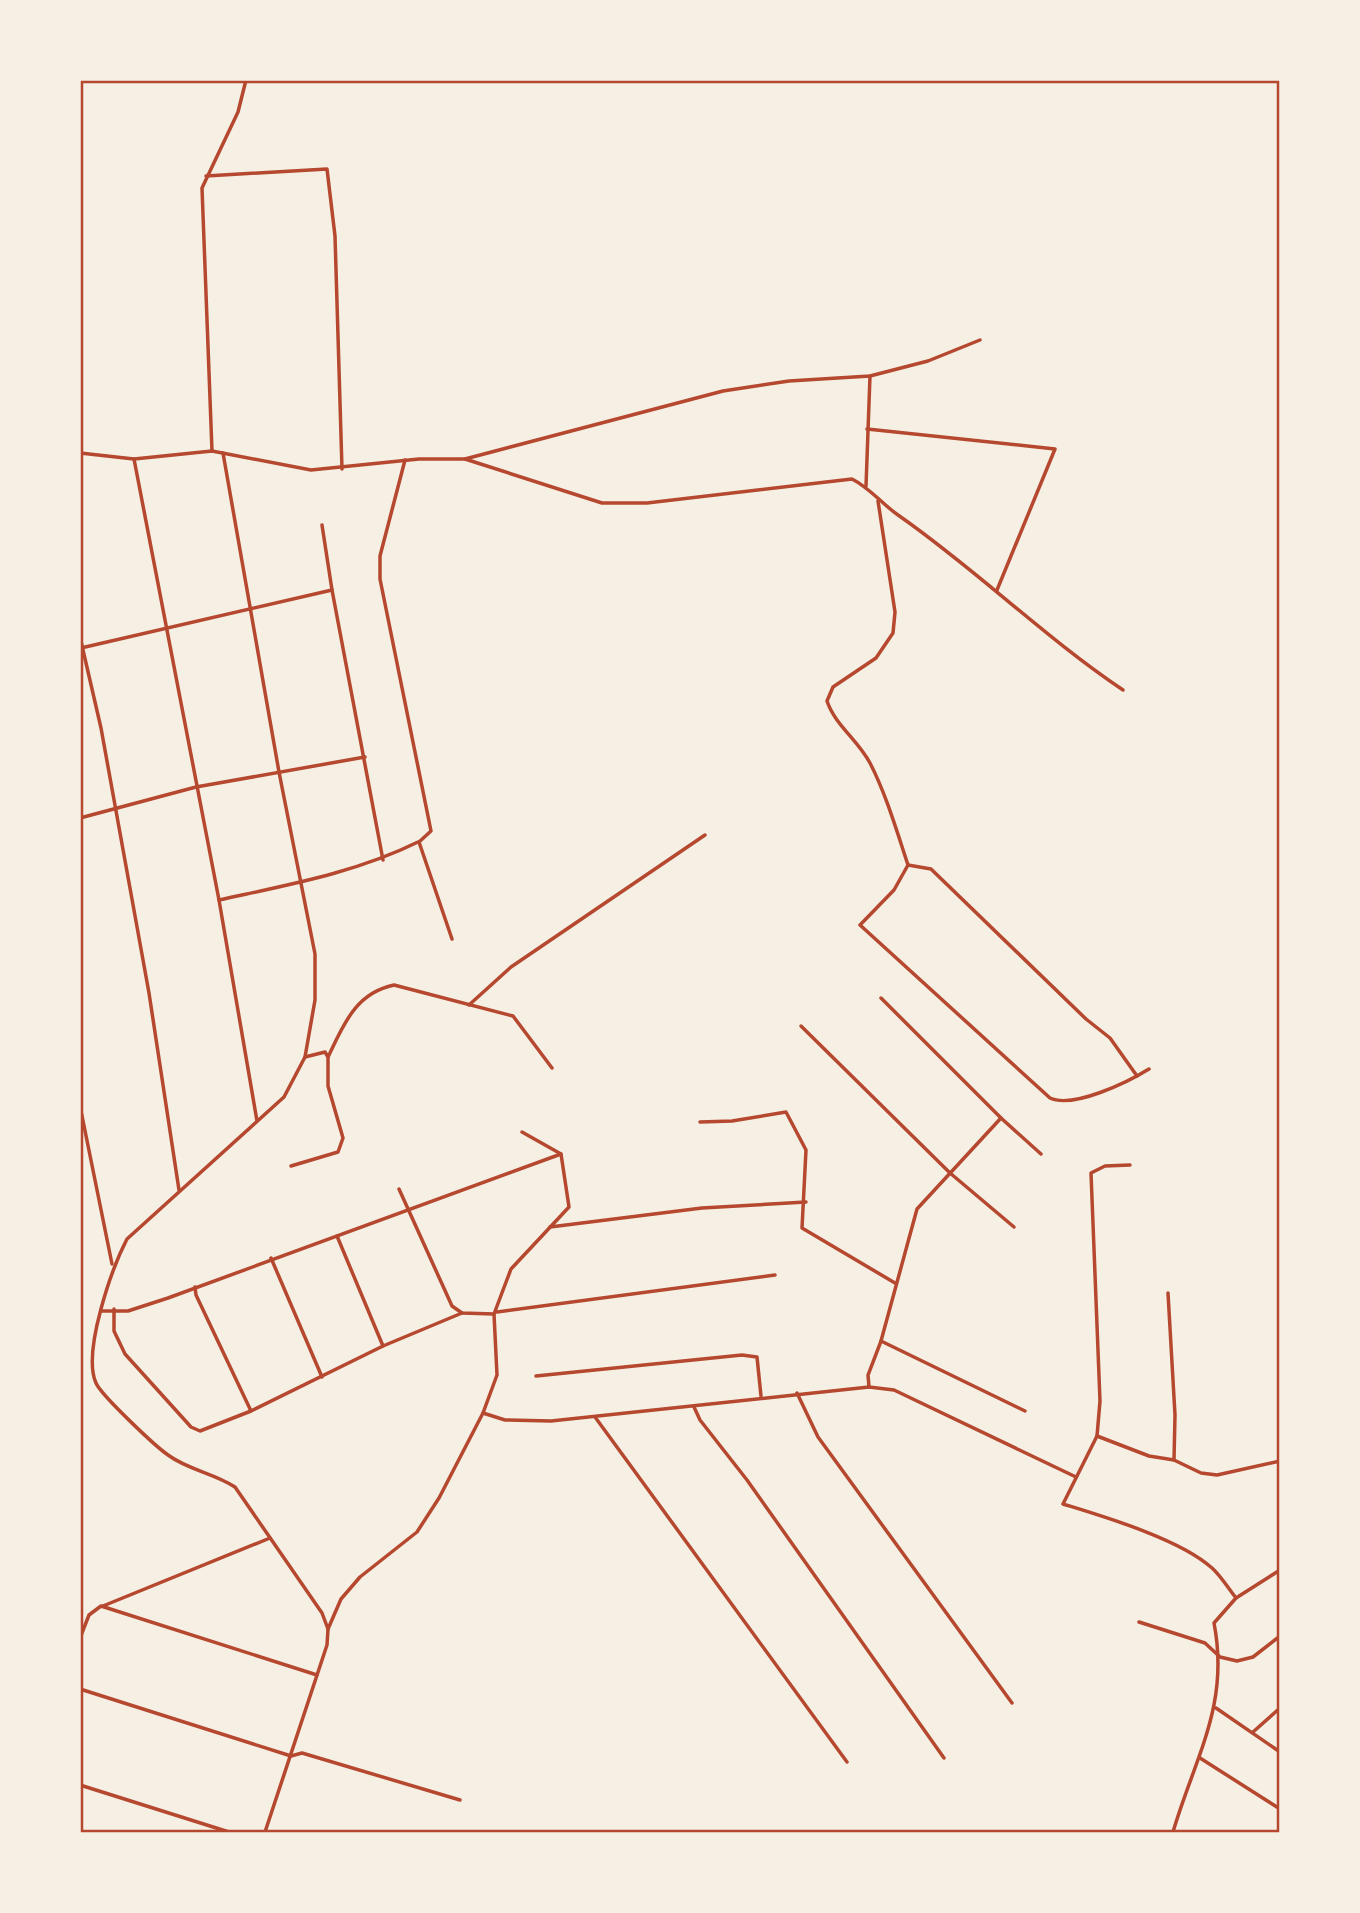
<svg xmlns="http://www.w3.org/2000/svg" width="1360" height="1913" font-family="'Open Sans',sans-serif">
	<rect width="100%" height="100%" fill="#f6efe4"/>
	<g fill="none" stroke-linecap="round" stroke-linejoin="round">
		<g stroke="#b5482f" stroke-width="3.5">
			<path d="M206,176L327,169L335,236L342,469"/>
			<path d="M867,429L1055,449L997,590"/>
			<path d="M212,451L202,188L238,112L246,80"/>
			<path d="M80,453L134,459L212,451L311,470L419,459H465L723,391L789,381L870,376L928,361L980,340"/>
			<path d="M223,453L279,772L315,954V1000L305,1057L284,1097L127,1239C112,1268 82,1352 96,1383C101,1395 155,1446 168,1455C188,1470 214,1473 235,1487L322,1613L328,1629L327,1645L265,1832"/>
			<path d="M134,459L219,900L257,1121"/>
			<path d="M465,459L602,503H647L852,479C870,488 882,504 898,515C977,570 1044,637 1123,690"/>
			<path d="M405,460L380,556V579L431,831L419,842L452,939"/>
			<path d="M866,486L870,376"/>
			<path d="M878,501L895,612L893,633L876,658L833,687L827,701C835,725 858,740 870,763C886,794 897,832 908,865L894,890L860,925L1050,1098C1073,1109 1128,1082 1149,1069"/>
			<path d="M322,525L332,590L383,860"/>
			<path d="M80,637L101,728L149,993L179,1190"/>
			<path d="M81,648L332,590"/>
			<path d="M80,818L196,787L365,757"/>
			<path d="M908,865L931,869L1086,1019L1110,1038L1137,1076"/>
			<path d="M219,900C287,885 355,873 418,842"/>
			<path d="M881,998L1001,1118L1041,1154"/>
			<path d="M469,1005L511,967L705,835"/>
			<path d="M801,1026L950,1173L1014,1227"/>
			<path d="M328,1057C343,1026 355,993 394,985L513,1016L552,1068"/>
			<path d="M80,1106L112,1264"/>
			<path d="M700,1122L732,1121L786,1112L806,1150L802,1228L895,1283"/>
			<path d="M1130,1165L1105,1166L1091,1173L1100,1401L1097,1436L1063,1504C1105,1517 1180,1539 1212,1568C1221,1576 1228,1588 1236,1598L1214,1623C1230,1705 1195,1757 1173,1832"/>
			<path d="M291,1166L338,1152L343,1138L328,1086V1057L325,1052L305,1057"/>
			<path d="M399,1189L452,1306L462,1313L494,1314"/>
			<path d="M550,1227L702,1208L806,1202"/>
			<path d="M337,1236L383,1346"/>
			<path d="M271,1258L322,1377"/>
			<path d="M195,1287L196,1295L251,1411"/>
			<path d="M1168,1293L1175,1415L1174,1460"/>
			<path d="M114,1309V1331L125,1354L191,1427L200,1431L251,1411L383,1346L462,1313"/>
			<path d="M102,1311H128L168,1298L561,1154"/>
			<path d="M497,1312L775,1275"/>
			<path d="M881,1341L1025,1411"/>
			<path d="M536,1376L742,1355L757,1357L761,1396"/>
			<path d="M869,1387L868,1375L881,1341L917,1209L1001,1118"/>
			<path d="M797,1393L818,1437L1012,1703"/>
			<path d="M694,1407L700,1420L747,1480L944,1758"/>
			<path d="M483,1413L505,1420L551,1421L869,1387L894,1390L1076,1477"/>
			<path d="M595,1417L847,1762"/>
			<path d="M1097,1436L1149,1456L1174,1460L1201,1473L1217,1475L1280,1461"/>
			<path d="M1236,1598L1280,1570"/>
			<path d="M103,1606L270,1538"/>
			<path d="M1139,1622L1205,1643L1220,1657L1237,1661L1253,1657L1280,1636"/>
			<path d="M328,1629L341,1599L360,1577L417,1532L439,1498L483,1413L497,1375L494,1314L511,1269L569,1207L561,1154L522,1132"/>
			<path d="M80,1638L89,1615L101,1606L317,1675"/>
			<path d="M80,1689L291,1756L302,1753L460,1800"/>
			<path d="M1216,1708L1280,1752"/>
			<path d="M1253,1732L1280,1708"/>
			<path d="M1200,1758L1280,1809"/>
			<path d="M80,1785L229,1832"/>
		</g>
	</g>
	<rect width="1360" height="1913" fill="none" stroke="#f6efe4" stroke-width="164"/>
	<rect x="82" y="82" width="1196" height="1749" fill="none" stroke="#b5482f" stroke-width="2.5"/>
</svg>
